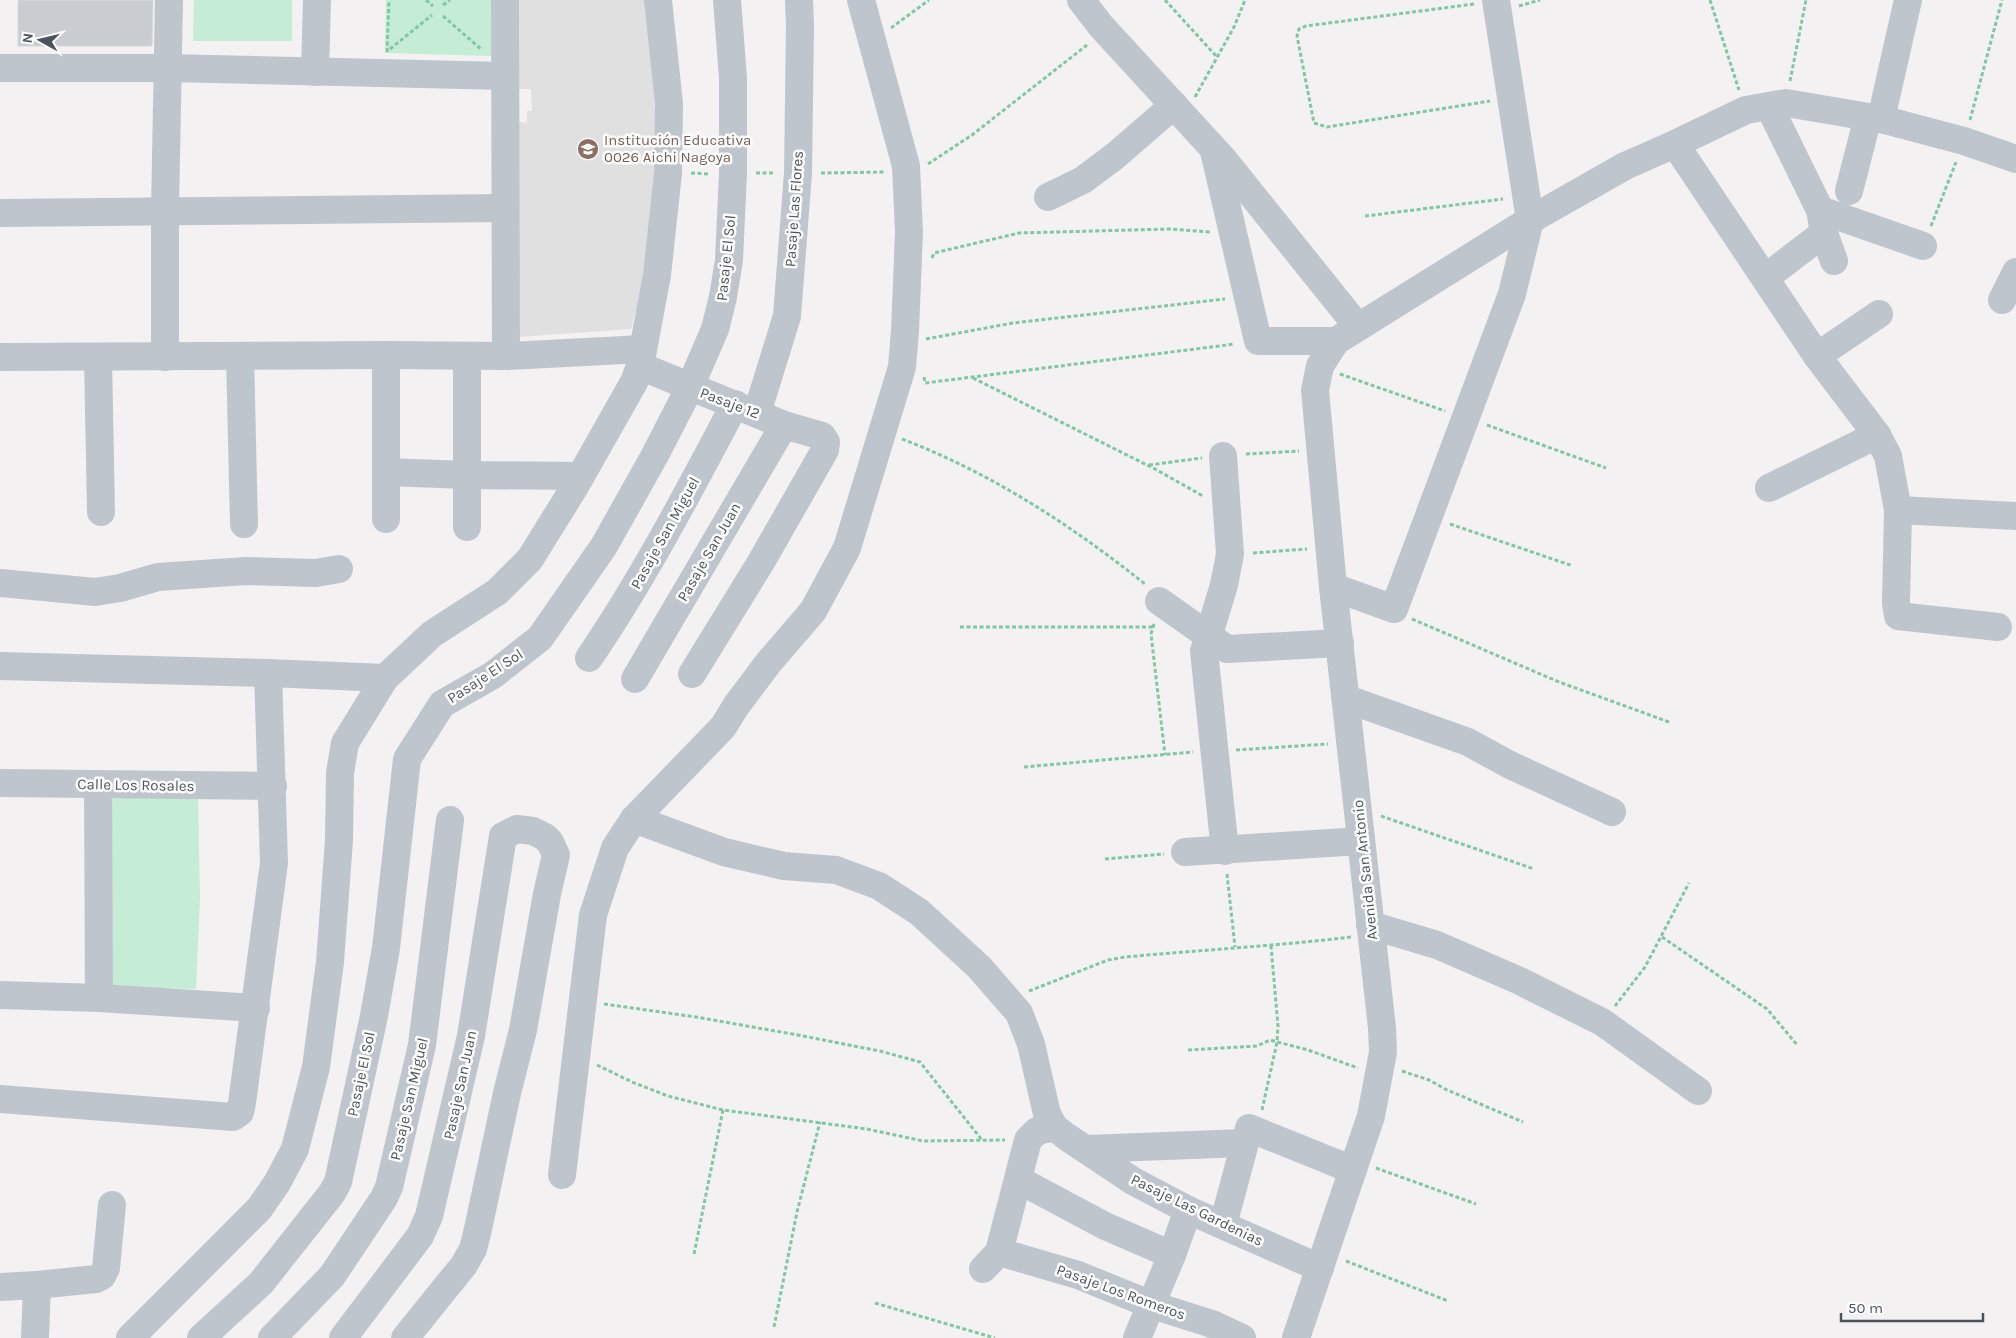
<svg xmlns="http://www.w3.org/2000/svg" width="2016" height="1338" font-family="Karla,sans-serif">
	<rect width="100%" height="100%" fill="#f3f1f1"/>
	<path fill="#e1e0e1" d="M518,0H648L659,175L651,253L631,329L518,337V121L527,123V111H532L531,89H519Z"/>
	<g fill="#c5ecd4">
		<path d="M194,0H292V41H193Z"/>
		<path d="M386,0H491V56L385,53Z"/>
		<path d="M107,797L198,798L200,898L196,989L110,987Z"/>
	</g>
	<path fill="#c9ccd0" stroke="#d6d8dc" d="M18,0H153L152,46H18Z"/>
	<g fill="none" stroke-linecap="round" stroke-linejoin="round">
		<g stroke="#80c7a4" stroke-width="3" stroke-dasharray="4 2.5" stroke-linecap="butt">
			<path d="M426,0L433,6"/>
			<path d="M1165,0L1217,57"/>
			<path d="M1710,0L1739,90"/>
			<path d="M1474,4L1306,26L1299,29L1297,36L1314,123L1327,127L1490,101"/>
			<path d="M443,5L450,0"/>
			<path d="M1519,6L1540,0"/>
			<path d="M443,16L482,50"/>
			<path d="M891,28L929,0"/>
			<path d="M390,49L432,15"/>
			<path d="M387,52L389,0"/>
			<path d="M1790,81L1806,0"/>
			<path d="M1195,97L1234,27L1245,0"/>
			<path d="M1970,120L2002,0"/>
			<path d="M928,164L972,135L1087,45"/>
			<path d="M691,173L710,174"/>
			<path d="M756,173H775"/>
			<path d="M821,173L885,172"/>
			<path d="M1365,216L1503,199"/>
			<path d="M1931,226L1956,162"/>
			<path d="M932,258L934,253L1019,233L1169,229L1210,232"/>
			<path d="M926,339L1013,323L1225,299"/>
			<path d="M1340,374L1445,411"/>
			<path d="M924,377L925,383L1235,344"/>
			<path d="M973,378L1155,469L1203,496"/>
			<path d="M1487,425L1606,468"/>
			<path d="M902,439C991,473 1071,525 1145,584"/>
			<path d="M1246,454L1299,451"/>
			<path d="M1149,465L1202,458"/>
			<path d="M1450,524L1573,566"/>
			<path d="M1253,553L1307,549"/>
			<path d="M1412,619L1559,682L1669,722"/>
			<path d="M1154,624L1151,634L1165,755"/>
			<path d="M960,627H1153"/>
			<path d="M1236,750L1328,744"/>
			<path d="M1024,767L1193,752"/>
			<path d="M1381,816L1534,869"/>
			<path d="M1105,859L1164,854"/>
			<path d="M1227,874L1235,947"/>
			<path d="M1662,937L1767,1009L1798,1046"/>
			<path d="M1029,991L1108,960L1125,957C1201,950 1276,946 1351,937"/>
			<path d="M604,1004L696,1017L798,1035L880,1051L920,1062L982,1140"/>
			<path d="M1615,1006L1645,967L1689,883"/>
			<path d="M1188,1050L1257,1046L1270,1040L1308,1050L1358,1068"/>
			<path d="M597,1065L632,1082L668,1096L723,1110L867,1129L923,1141L1005,1140"/>
			<path d="M1402,1071L1429,1080L1447,1090L1523,1122"/>
			<path d="M1262,1110L1277,1042L1278,1026L1271,946"/>
			<path d="M1376,1168L1476,1204"/>
			<path d="M694,1254L723,1110"/>
			<path d="M1346,1261L1448,1301"/>
			<path d="M875,1303L995,1338"/>
			<path d="M774,1327L797,1212L820,1122"/>
		</g>
		<g stroke="#bfc5cc" stroke-width="28">
			<path d="M505,0L506,356"/>
			<path d="M1081,0L1101,26L1224,160L1358,327"/>
			<path d="M0,68H168L505,76"/>
			<path d="M315,72L317,0"/>
			<path d="M1769,106L1820,210L1824,233L1834,261"/>
			<path d="M1881,119L1908,0"/>
			<path d="M1675,144L1817,356L1877,435L1888,456L1898,510L1896,603L1898,616L1998,627"/>
			<path d="M1214,151L1258,341H1336"/>
			<path d="M1849,191L1868,117"/>
			<path d="M1048,197L1083,180L1115,156L1174,105"/>
			<path d="M1820,210L1923,246"/>
			<path d="M0,213L505,208"/>
			<path d="M1765,278L1824,233"/>
			<path d="M2002,300L2016,272"/>
			<path d="M240,356L244,524"/>
			<path d="M1817,356L1879,314"/>
			<path d="M0,357L386,355L506,356L643,349"/>
			<path d="M98,357L101,512"/>
			<path d="M165,357V211L169,0"/>
			<path d="M640,366L784,425L822,436L826,442L825,450L761,562L692,674"/>
			<path d="M757,413L787,316L798,173L800,25L799,0"/>
			<path d="M1223,456L1230,554L1224,585L1204,651L1225,851"/>
			<path d="M386,472L467,475L581,476"/>
			<path d="M1769,488L1877,435"/>
			<path d="M1898,510L2016,516"/>
			<path d="M386,519V355"/>
			<path d="M467,527V356"/>
			<path d="M0,583L95,592L120,588L158,577L246,571L316,573L339,569"/>
			<path d="M1333,587L1394,609L1512,294L1530,220L1496,0"/>
			<path d="M1159,601L1227,649L1340,643"/>
			<path d="M589,658C644,577 689,491 735,404"/>
			<path d="M0,666L268,673L385,678"/>
			<path d="M635,679L784,425"/>
			<path d="M1347,699L1468,742L1510,765L1612,812"/>
			<path d="M0,783L273,786"/>
			<path d="M98,784L99,998"/>
			<path d="M634,819L724,852L784,866L836,870L879,886L919,912L979,967L1019,1013L1031,1044L1047,1114L1054,1127L1067,1137L1133,1181L1188,1210L1320,1268"/>
			<path d="M1185,852L1361,841"/>
			<path d="M1370,925L1437,945L1520,981L1602,1022L1698,1091"/>
			<path d="M0,995L99,998L256,1008"/>
			<path d="M0,1099L233,1117L240,1112L242,1103L274,863L268,673"/>
			<path d="M1087,1149L1244,1143"/>
			<path d="M562,1175L593,915L615,848L634,819L723,727L736,706L769,662L813,611L847,548L902,367L905,331L909,232L906,166L861,0"/>
			<path d="M1019,1180L1105,1226L1172,1255"/>
			<path d="M1223,1225L1249,1128L1353,1170"/>
			<path d="M999,1252L1078,1275L1152,1305L1212,1324L1242,1338"/>
			<path d="M983,1269L999,1252L1028,1140L1037,1131L1054,1127"/>
			<path d="M0,1287L37,1285L96,1279L102,1276L106,1268L112,1205"/>
			<path d="M35,1338L37,1285"/>
			<path d="M130,1338L259,1209L277,1183L295,1149L316,1067L330,962L339,840L340,773L345,743L385,678L432,634L497,592L530,559L574,488L634,382L640,366L657,275L668,173L669,104L658,0"/>
			<path d="M201,1338L261,1283L332,1193L338,1182L374,1016L386,948L407,759L442,704L493,675L540,638L604,546L655,455L690,387L715,329L723,297L729,260L733,174V78L727,0"/>
			<path d="M272,1338L332,1276L384,1198L389,1187L422,1045L450,820"/>
			<path d="M343,1338L420,1236L429,1216L471,1036L503,836L517,829L533,831L545,837L550,842L556,855L547,894L523,1030L507,1093L478,1229L473,1249L464,1265L405,1338"/>
			<path d="M1137,1338L1172,1255L1188,1210"/>
			<path d="M1296,1338L1371,1116L1383,1052L1382,1028L1333,587L1315,390L1320,366L1336,341L1530,220L1625,166L1675,144L1746,110L1786,103L1881,119L1964,141L2016,159"/>
		</g>
	</g>
	<defs>
		<g id="school-disc" transform="scale(1.125)"><circle r="9.5" fill="#8d6e63" stroke="#fff"/><path d="M0-5L7-2L0 1L-7-2ZM-4 1L0 2.5L4 1V4Q0 6-4 4Z" fill="#fff"/></g>
	</defs>
	<g fill-rule="evenodd">
		<use href="#school-disc" x="588" y="149"/>
	</g>
	<g text-anchor="middle" dominant-baseline="central" stroke-width="5" stroke-linejoin="round" paint-order="stroke">
		<g font-size="15" fill="#785e54" stroke="#fff" text-anchor="start">
			<text x="604" y="140">Institución Educativa<tspan x="604" dy="17">0026 Aichi Nagoya</tspan></text>
		</g>
		<g font-size="15" fill="#4b545d" stroke="#fff">
			<text transform="translate(794 209) rotate(-86)">Pasaje Las Flores</text>
			<text transform="translate(726 258) rotate(-84)">Pasaje El Sol</text>
			<text transform="translate(730 403) rotate(21)">Pasaje 12</text>
			<text transform="translate(665 533) rotate(-61)">Pasaje San Miguel</text>
			<text transform="translate(709 552) rotate(-60)">Pasaje San Juan</text>
			<text transform="translate(485 676) rotate(-33)">Pasaje El Sol</text>
			<text transform="translate(136 785) rotate(1)">Calle Los Rosales</text>
			<text transform="translate(1365 870) rotate(-96)">Avenida San Antonio</text>
			<text transform="translate(361 1074) rotate(-78)">Pasaje El Sol</text>
			<text transform="translate(460 1085) rotate(-78)">Pasaje San Juan</text>
			<text transform="translate(409 1099) rotate(-77)">Pasaje San Miguel</text>
			<text transform="translate(1197 1210) rotate(26)">Pasaje Las Gardenias</text>
			<text transform="translate(1121 1292) rotate(20)">Pasaje Los Romeros</text>
		</g>
	</g>
	<g transform="translate(40 40) rotate(278)" stroke="#ffffff" stroke-width="4" paint-order="stroke">
	<path d="M0-4L9 19L0 12L-9 19Z" fill="#4b545d"/>
	<text y="-8" font-size="14" font-weight="bold" text-anchor="middle" fill="#4b545d">N</text>
	</g>
	<path d="M1841 1313v8h142v-8" fill="none" stroke="#4b545d" stroke-width="2.5"/>
	<text x="1848" y="1313" font-size="15" fill="#4b545d" stroke="#ffffff" stroke-width="4" paint-order="stroke">50 m</text>
</svg>
